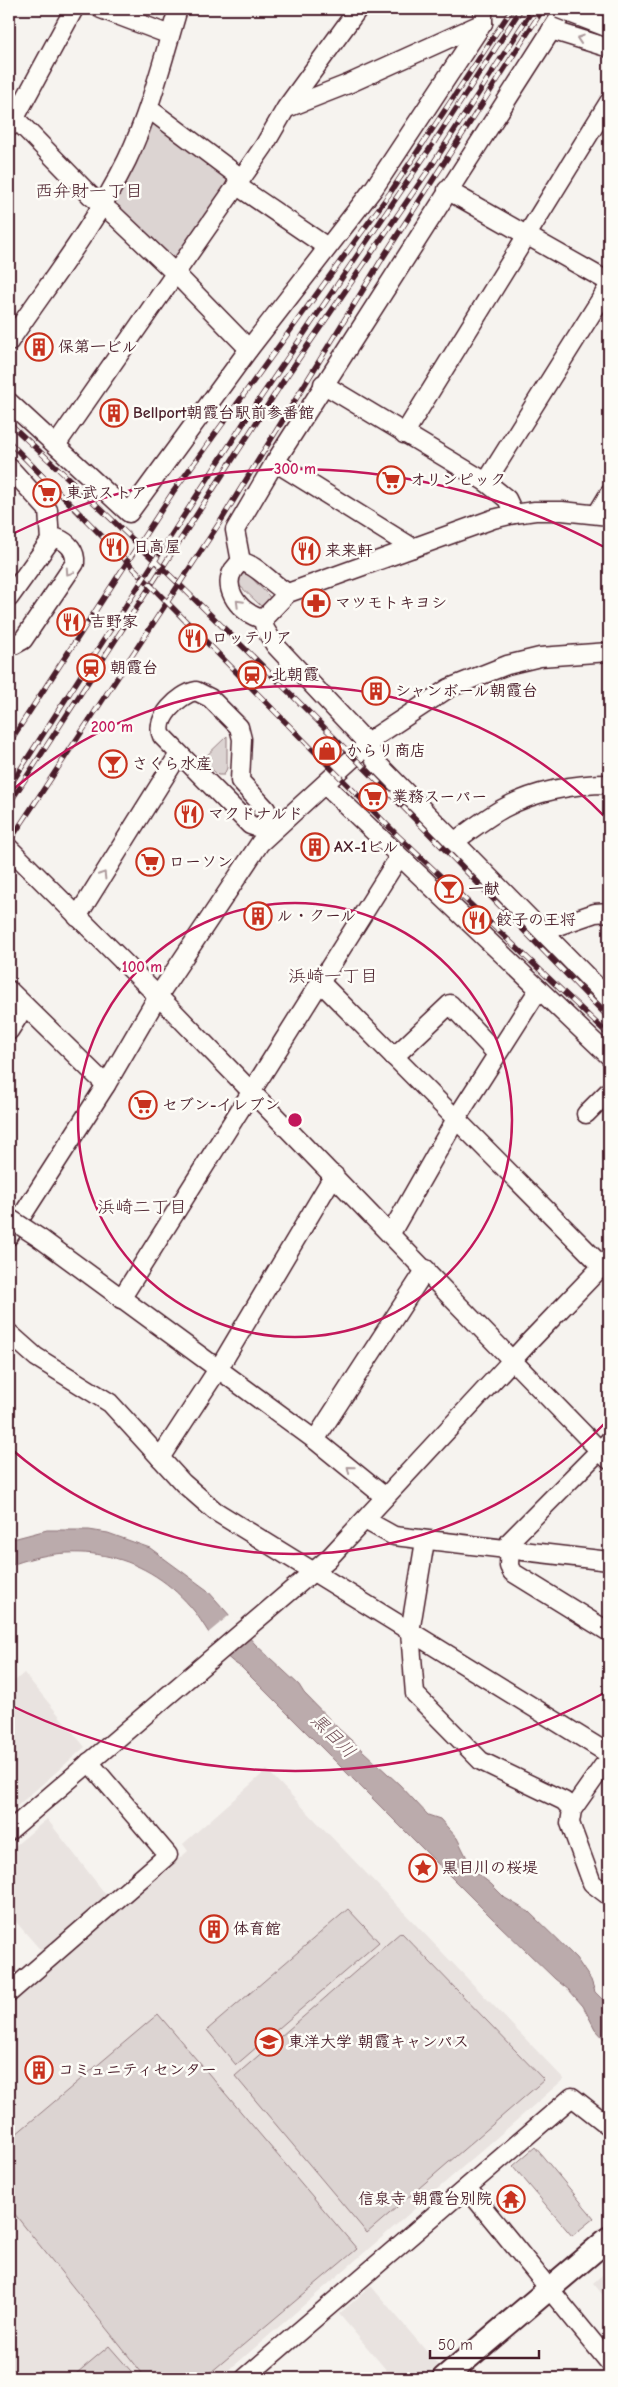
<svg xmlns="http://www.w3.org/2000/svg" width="618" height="2387" font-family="'Comic Neue','Klee One',sans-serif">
	<rect width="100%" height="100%" fill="#f6f3ef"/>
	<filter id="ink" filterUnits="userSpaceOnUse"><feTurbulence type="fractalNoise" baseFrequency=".02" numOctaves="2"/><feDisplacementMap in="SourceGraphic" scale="10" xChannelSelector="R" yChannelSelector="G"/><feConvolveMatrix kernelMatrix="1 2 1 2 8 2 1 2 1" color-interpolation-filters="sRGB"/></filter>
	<g filter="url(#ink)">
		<g fill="#e9e3e0">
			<path d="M24,1673L85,1747L9,1813V1686Z"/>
			<path d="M267,1770L564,2079L220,2378H9V2005L188,1851L183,1844Z"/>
			<path d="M47,1819L110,1900L44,1954L9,1914V1851Z"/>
			<path d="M609,2269V2302L593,2283Z"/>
			<path d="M371,2286L438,2365L423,2378H393L339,2314Z"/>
		</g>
		<g fill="#dcd4d2" stroke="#937a7e">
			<path d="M158,123L227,173L228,182L176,258H168L116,207L115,202L140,155L151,124Z"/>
			<path d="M242,574H248L269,596L271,602L261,606L237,583L239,576Z"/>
			<path d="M227,736V768L224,775H218L202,760Z"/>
			<path d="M348,1909L379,1942L236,2065L207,2030Z"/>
			<path d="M401,1932L544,2080L367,2233L235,2076Z"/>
			<path d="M158,2014L357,2249L204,2378H146L9,2207V2140Z"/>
			<path d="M535,2147L594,2218L572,2236L513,2166Z"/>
			<path d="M109,2346L137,2378H71Z"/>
		</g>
		<path fill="#bbabac" stroke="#8e7378" d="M47,1530H89L108,1533L150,1548L207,1590L255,1644L299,1685L304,1693L339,1729L400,1785L428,1815L440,1819L457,1838L473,1870L491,1884L505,1898L529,1912L576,1958L591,1980L595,1992L609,2006V2044L595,2029L583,2006L569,1990L555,1979L498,1924L241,1667C220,1656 209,1631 195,1612C148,1553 77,1539 9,1566V1540Z"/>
		<path fill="#f6f3ef" d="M232,1613L252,1637L225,1659L208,1633Z"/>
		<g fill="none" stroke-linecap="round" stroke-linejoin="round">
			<g stroke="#4a1f2b" stroke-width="21">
				<g id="minor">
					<path d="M101,9L170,35"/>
					<path d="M607,9L609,10"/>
					<path d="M551,30L609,48"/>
					<path d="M148,108L241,178"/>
					<path d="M287,108L348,84L483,23"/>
					<path d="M9,112L90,195L114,215L176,274L249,349"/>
					<path d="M10,127L74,9"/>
					<path d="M236,185L327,247"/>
					<path d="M447,190L609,282"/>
					<path d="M9,342C49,283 95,225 127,160C150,112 163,59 178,9"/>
					<path d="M323,384L486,482L507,499L514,514"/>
					<path d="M9,402L129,513L249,349L374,188L483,23V9"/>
					<path d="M404,434L609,102"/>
					<path d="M56,445L264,146L286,108L358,9"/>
					<path d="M275,462L413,548"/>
					<path d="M9,467L48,510L50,541"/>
					<path d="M486,482L609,286"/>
					<path d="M597,514L609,494"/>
					<path d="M241,562L235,530L275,462L565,9"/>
					<path d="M288,593C273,586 256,563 241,562C215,581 238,614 263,619L288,593L493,519L514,514L535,511H562L609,516"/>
					<path d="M9,598L50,541L57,538C68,542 76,551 75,563L23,640L14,645L9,644"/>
					<path d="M263,619L265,629L275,645L368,744L376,762L609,999"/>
					<path d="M196,691L210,698L239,727L242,739L240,781L266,809L271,832L250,825L162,736C154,719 179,694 196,691Z"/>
					<path d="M325,785L609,1056"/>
					<path d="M455,841C471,830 487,817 504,808C535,791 574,784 609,784"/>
					<path d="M9,848L175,1013L609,1460"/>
					<path d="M77,917L179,754"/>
					<path d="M543,931L595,913L609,912"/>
					<path d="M320,982L602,1266"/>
					<path d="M9,990L106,1085"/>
					<path d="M9,1031L25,1006"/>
					<path d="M394,1057L450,1004L497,1054"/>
					<path d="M586,1114L609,1091"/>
					<path d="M391,1233L456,1119L539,989"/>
					<path d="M9,1236L106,1085L158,996L260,843L378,735L449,688L507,665L540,657L609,652"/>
					<path d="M41,1239L315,1440L385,1497"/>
					<path d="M121,1299L399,857"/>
					<path d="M9,1333L36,1357L110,1403L183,1483L215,1511L609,1754"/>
					<path d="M315,1440L426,1269"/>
					<path d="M609,1441L510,1541L509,1566L512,1572L609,1632"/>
					<path d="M160,1458L222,1363L334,1175"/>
					<path d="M365,1520L394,1536L609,1561"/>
					<path d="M425,1541L410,1632L415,1694L481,1761L564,1801L572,1810"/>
					<path d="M609,1763L603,1766L572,1810L570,1823L592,1883L609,1896"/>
					<path d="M9,1831L328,1559L530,1341L609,1259"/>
					<path d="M9,1993L168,1855L89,1762"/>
					<path d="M467,2188L609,2362"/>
					<path d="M245,2378L572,2097L609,2126"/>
				</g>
			</g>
			<g stroke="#4a1f2b" stroke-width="26">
				<path id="major" d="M444,2378L609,2238"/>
			</g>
			<use href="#minor" stroke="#fdfcf7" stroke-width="18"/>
			<use href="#major" stroke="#fdfcf7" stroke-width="22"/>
			<g stroke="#4a1f2b" stroke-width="5.5">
				<g id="rail">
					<path d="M9,423C216,614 413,816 609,1018"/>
					<path d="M9,442L397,835L609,1035"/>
					<path d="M9,743L173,492L390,193L512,9"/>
					<path d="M9,787L252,410L433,144L521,9"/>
					<path d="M9,804L284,380L432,165L533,9"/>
					<path d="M9,842L222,519L382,259L543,9"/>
				</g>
			</g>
			<use href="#rail" stroke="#fdfcf7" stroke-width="4" stroke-dasharray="11" stroke-linecap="butt"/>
			<g stroke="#4a1f2b" stroke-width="21" stroke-linecap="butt">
				<g id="minor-bridge">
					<path d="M559,9L609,28"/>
					<path d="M9,1218L41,1239"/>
				</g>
			</g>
			<use href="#minor-bridge" stroke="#fdfcf7" stroke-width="18"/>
		</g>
		<defs><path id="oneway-chevron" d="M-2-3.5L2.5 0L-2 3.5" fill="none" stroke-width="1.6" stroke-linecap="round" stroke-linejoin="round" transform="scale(1.25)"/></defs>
		<g stroke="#ac999b">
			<use href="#oneway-chevron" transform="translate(580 39) rotate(-162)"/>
			<use href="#oneway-chevron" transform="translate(69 572) rotate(124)"/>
			<use href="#oneway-chevron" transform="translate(239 603) rotate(-135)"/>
			<use href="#oneway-chevron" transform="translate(103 875) rotate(-58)"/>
			<use href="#oneway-chevron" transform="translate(350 1469) rotate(-141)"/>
		</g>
	</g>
	<g fill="none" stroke="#c2185b" stroke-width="2.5">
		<circle cx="295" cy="1120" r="217"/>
		<path d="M607 1421A434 434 0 0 1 10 1448M10 792A434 434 0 0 1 607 819"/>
		<path d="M606 1692A651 651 0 0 1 10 1705M10 535A651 651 0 0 1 606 548"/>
	</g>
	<defs>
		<g id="building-ring" transform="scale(1.4375)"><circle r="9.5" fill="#fdfcf7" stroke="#c8321e" stroke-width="1.5"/><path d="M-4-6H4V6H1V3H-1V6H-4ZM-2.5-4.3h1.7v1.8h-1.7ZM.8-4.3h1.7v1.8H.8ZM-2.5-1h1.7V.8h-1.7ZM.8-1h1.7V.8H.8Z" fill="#c8321e"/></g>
		<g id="supermarket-ring" transform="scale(1.4375)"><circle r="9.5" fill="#fdfcf7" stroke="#c8321e" stroke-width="1.5"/><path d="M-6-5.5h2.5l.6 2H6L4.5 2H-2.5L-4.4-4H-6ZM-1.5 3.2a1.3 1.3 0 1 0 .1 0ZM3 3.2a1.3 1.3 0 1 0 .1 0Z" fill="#c8321e"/></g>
		<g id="restaurant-ring" transform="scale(1.4375)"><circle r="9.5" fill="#fdfcf7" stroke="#c8321e" stroke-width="1.5"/><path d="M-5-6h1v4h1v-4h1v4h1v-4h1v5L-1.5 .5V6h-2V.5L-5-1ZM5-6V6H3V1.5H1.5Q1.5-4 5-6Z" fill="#c8321e"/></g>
		<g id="pharmacy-ring" transform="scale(1.4375)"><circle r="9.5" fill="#fdfcf7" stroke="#c8321e" stroke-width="1.5"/><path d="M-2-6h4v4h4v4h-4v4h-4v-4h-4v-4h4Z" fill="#c8321e"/></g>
		<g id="station-ring" transform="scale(1.4375)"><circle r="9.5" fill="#fdfcf7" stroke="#c8321e" stroke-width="1.5"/><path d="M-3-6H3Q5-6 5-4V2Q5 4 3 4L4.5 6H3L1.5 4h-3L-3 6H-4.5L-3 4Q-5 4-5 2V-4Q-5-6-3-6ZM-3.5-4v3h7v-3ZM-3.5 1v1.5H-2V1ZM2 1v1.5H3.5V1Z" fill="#c8321e"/></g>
		<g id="shop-ring" transform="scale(1.4375)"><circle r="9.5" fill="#fdfcf7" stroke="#c8321e" stroke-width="1.5"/><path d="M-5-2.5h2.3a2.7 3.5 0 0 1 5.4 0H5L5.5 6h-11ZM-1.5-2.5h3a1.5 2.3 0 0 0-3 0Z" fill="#c8321e"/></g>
		<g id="bar-ring" transform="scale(1.4375)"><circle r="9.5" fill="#fdfcf7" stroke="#c8321e" stroke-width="1.5"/><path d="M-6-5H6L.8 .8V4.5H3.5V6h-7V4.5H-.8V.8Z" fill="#c8321e"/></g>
		<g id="sight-ring" transform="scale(1.4375)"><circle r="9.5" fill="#fdfcf7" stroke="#c8321e" stroke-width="1.5"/><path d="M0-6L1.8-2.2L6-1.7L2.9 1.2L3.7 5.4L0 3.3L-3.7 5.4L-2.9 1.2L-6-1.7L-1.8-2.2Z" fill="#c8321e"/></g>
		<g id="university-ring" transform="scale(1.4375)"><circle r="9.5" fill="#fdfcf7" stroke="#c8321e" stroke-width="1.5"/><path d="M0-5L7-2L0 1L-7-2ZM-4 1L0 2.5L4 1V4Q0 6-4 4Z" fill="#c8321e"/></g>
		<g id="temple-ring" transform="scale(1.4375)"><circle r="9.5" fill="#fdfcf7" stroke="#c8321e" stroke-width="1.5"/><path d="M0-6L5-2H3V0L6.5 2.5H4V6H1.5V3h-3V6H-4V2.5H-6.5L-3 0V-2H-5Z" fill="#c8321e"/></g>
	</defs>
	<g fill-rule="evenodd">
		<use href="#building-ring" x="39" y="347"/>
		<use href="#building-ring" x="114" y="413"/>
		<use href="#supermarket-ring" x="391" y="480"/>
		<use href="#supermarket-ring" x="47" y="493"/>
		<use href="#restaurant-ring" x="114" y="547"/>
		<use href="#restaurant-ring" x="306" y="551"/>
		<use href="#pharmacy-ring" x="316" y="603"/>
		<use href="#restaurant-ring" x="71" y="622"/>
		<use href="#restaurant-ring" x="193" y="638"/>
		<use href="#station-ring" x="91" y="668"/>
		<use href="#station-ring" x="252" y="675"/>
		<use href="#building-ring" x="376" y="691"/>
		<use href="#shop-ring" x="327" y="751"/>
		<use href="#bar-ring" x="113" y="764"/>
		<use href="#supermarket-ring" x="373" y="797"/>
		<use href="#restaurant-ring" x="189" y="814"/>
		<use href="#building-ring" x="315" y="847"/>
		<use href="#supermarket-ring" x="150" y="862"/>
		<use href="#bar-ring" x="449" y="889"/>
		<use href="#building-ring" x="258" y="916"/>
		<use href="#restaurant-ring" x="477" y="920"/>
		<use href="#supermarket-ring" x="143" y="1105"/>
		<use href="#sight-ring" x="423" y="1868"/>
		<use href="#building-ring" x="214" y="1929"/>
		<use href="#university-ring" x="269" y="2042"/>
		<use href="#building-ring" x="39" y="2070"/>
		<use href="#temple-ring" x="511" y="2199"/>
	</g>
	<g text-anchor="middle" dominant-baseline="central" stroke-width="5" stroke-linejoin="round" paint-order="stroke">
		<g font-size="16" font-weight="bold" fill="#4a1f2b" stroke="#fdfcf7" text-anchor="start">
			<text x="58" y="347">保第一ビル</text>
			<text x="133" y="413">Bellport朝霞台駅前参番館</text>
			<text x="410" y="480">オリンピック</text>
			<text x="66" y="493">東武ストア</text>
			<text x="133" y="547">日高屋</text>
			<text x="325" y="551">来来軒</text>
			<text x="335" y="603">マツモトキヨシ</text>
			<text x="90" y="622">吉野家</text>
			<text x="212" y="638">ロッテリア</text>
			<text x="110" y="668">朝霞台</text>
			<text x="271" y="675">北朝霞</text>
			<text x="395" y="691">シャンボール朝霞台</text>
			<text x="346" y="751">からり商店</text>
			<text x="132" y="764">さくら水産</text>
			<text x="392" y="797">業務スーパー</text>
			<text x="208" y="814">マクドナルド</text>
			<text x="334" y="847">AX-1ビル</text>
			<text x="169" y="862">ローソン</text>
			<text x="468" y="889">一献</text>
			<text x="277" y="916">ル・クール</text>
			<text x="496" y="920">餃子の王将</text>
			<text x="162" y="1105">セブン-イレブン</text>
			<text x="442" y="1868">黒目川の桜堤</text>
			<text x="233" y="1929">体育館</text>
			<text x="288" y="2042">東洋大学 朝霞キャンパス</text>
			<text x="58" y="2070">コミュニティセンター</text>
			<text x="492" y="2199" text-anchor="end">信泉寺 朝霞台別院</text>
		</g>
		<g font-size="18" fill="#4a1f2b" stroke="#fdfcf7">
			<text x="89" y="191">西弁財一丁目</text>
			<text x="333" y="976">浜崎一丁目</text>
			<text x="142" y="1207">浜崎二丁目</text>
		</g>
		<g font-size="18" font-style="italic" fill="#725058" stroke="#fdfcf7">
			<text transform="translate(333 1736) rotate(45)">黒目川</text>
		</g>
	</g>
	<circle cx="295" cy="1120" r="8" fill="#c2185b" stroke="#fdfcf7" stroke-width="2.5"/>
	<g font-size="15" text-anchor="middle" font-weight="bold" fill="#c2185b" stroke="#fdfcf7" stroke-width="5" stroke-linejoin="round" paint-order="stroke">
		<text x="295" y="474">300 m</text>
		<text x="112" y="732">200 m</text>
		<text x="142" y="972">100 m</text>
	</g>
	<rect width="618" height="2387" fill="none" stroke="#fdfcf7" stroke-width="30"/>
	<rect x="15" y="15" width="588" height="2357" fill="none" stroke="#4a1f2b" stroke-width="2" filter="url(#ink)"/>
	<path d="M430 2350v8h109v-8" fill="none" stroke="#4a1f2b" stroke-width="2.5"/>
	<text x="438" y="2350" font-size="15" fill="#4a1f2b" stroke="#fdfcf7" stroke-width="4" paint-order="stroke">50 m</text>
</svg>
